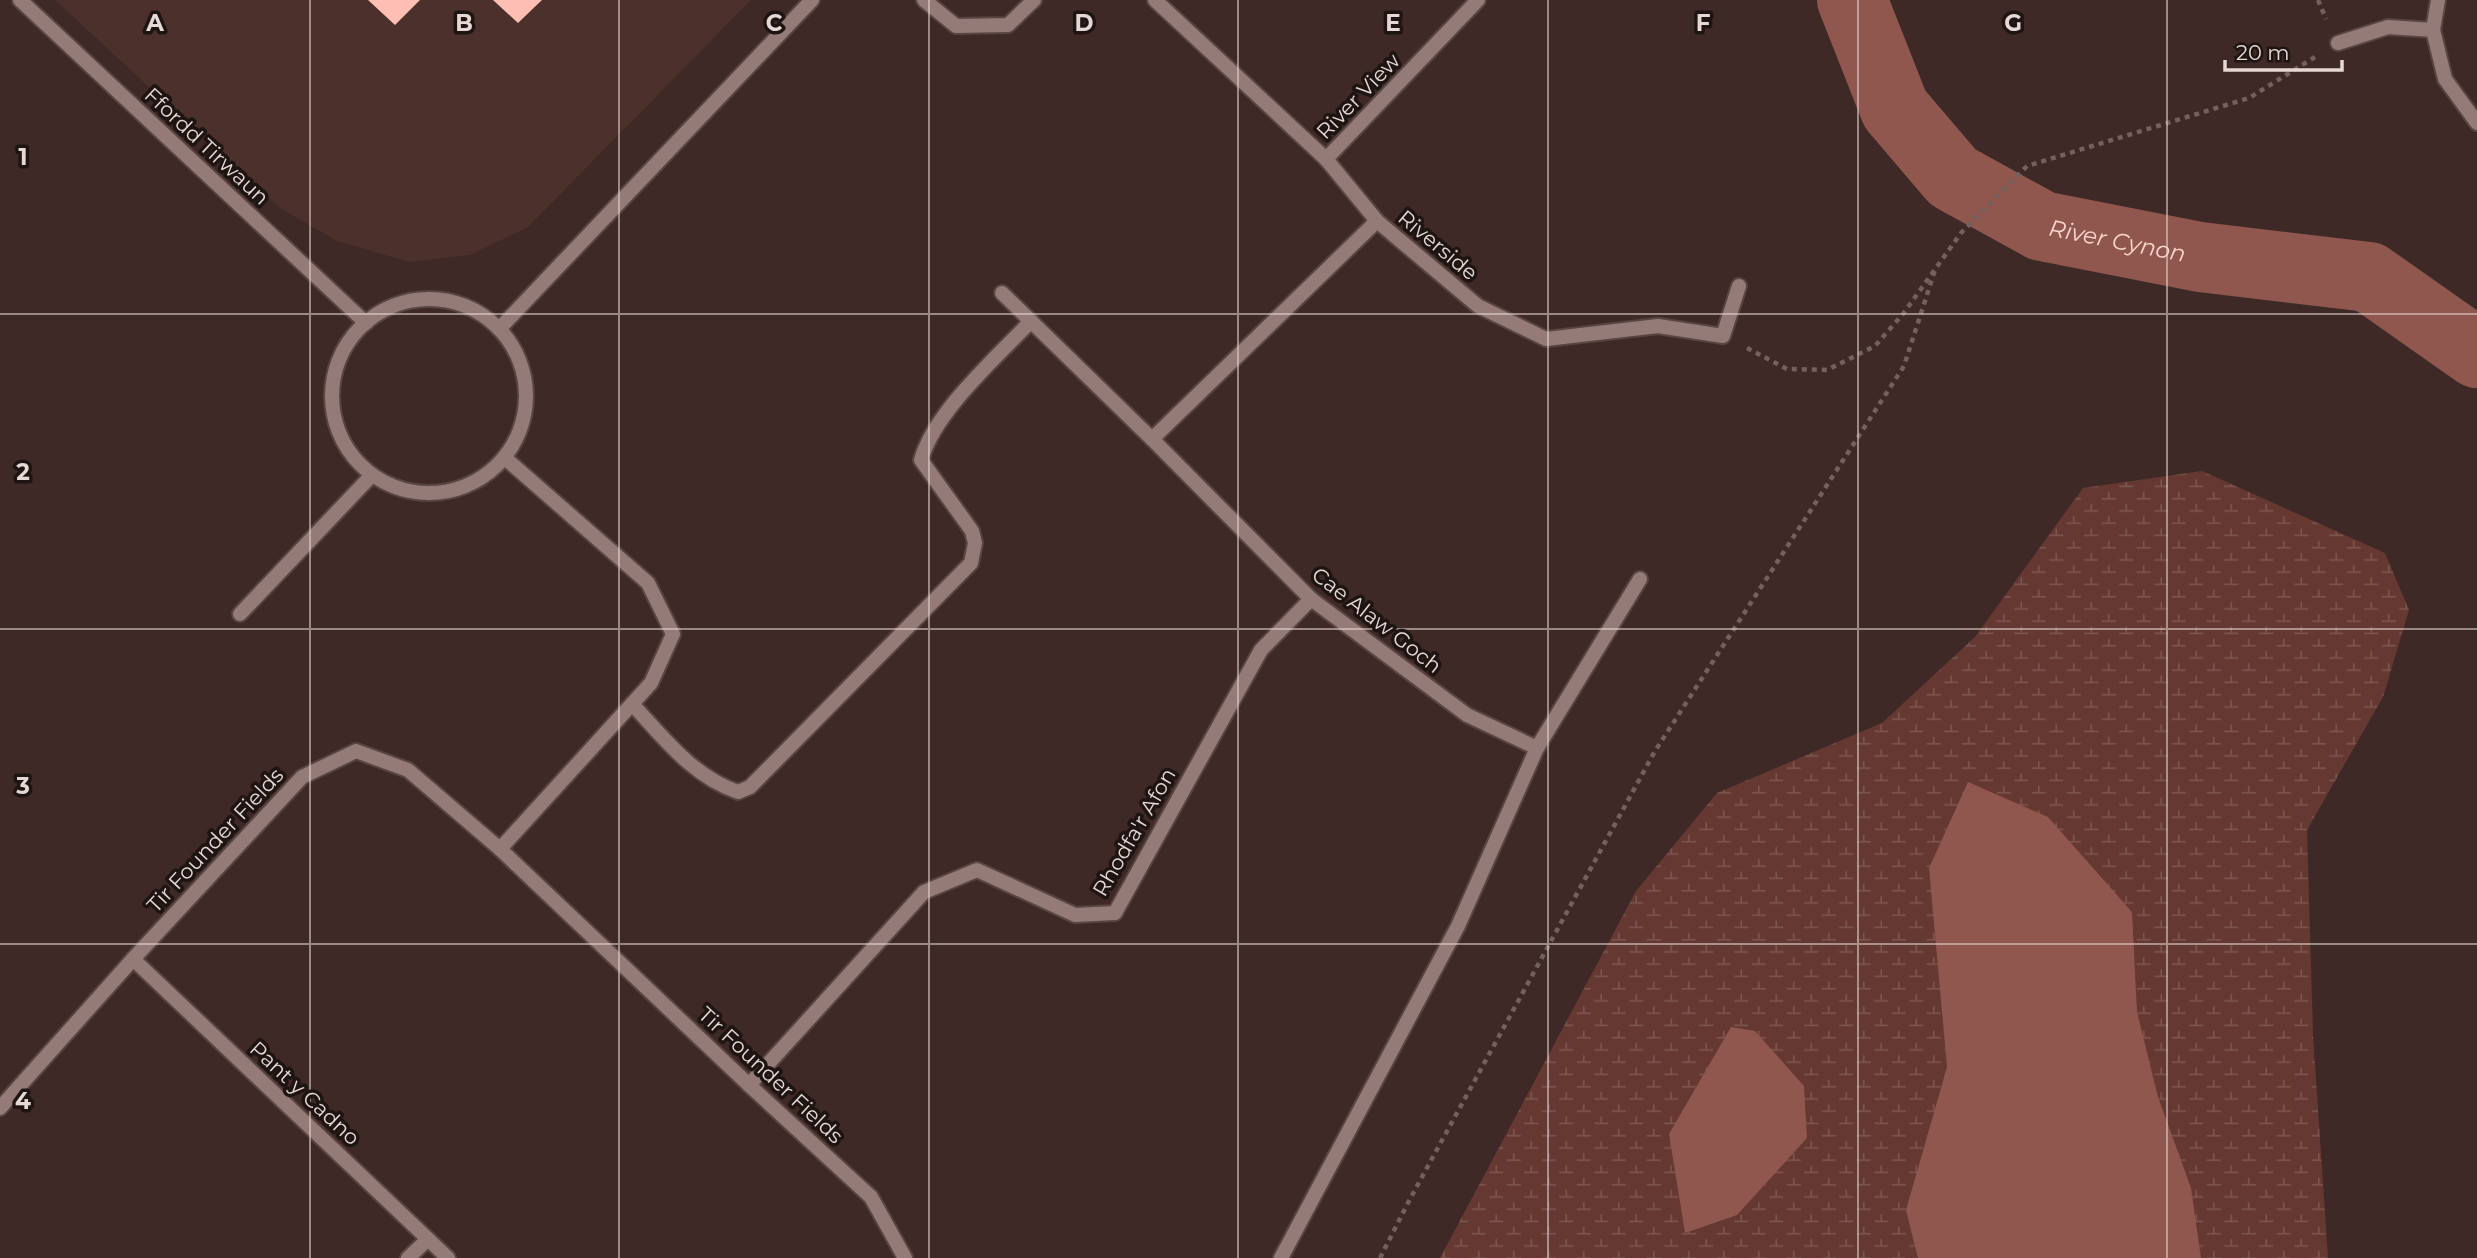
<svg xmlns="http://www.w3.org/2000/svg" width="2477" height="1258" font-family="Montserrat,sans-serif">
	<defs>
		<pattern id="wetland-marsh" width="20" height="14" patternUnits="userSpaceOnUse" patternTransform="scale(1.75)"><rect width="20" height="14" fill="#653831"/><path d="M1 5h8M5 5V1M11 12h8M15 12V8" fill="none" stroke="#7b544e"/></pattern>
	</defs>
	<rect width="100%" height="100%" fill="#3f2926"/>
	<path fill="#4c302b" d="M55,0H751L528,227L470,255L409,262L337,241L280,208Z"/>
	<path fill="url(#wetland-marsh)" d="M2202,471L2385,553L2409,610L2383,697L2307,830L2313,1035L2328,1258H1440L1636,891L1717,793L1882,723L1975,637L2083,488Z"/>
	<g fill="#8f574e">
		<path d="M1968,782L2048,817L2132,912L2137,1012L2158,1097L2191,1188L2201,1258H1918L1906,1210L1947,1067L1929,868Z"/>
		<path d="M1731,1027L1755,1031L1804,1086L1807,1138L1737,1215L1685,1233L1669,1134Z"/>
	</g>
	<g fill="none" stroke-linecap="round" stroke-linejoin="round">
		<path stroke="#8f574e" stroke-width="70" id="s1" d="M1852,0L1895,109L1953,177L2042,226L2200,257L2369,277L2477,353"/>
	</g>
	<g fill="#ffbeb3">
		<path d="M368,0H420L395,25Z"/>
		<path d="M493,0H542L518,23Z"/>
	</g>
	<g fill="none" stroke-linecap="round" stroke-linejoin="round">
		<g stroke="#574542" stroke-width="18">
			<g id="lane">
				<path d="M2433,30L2445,79L2477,123"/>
				<path d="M2338,43L2388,27L2433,30L2438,0"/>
				<path d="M240,614L372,475"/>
				<path d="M632,704C664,738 692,776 738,792L750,787L971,563L975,543L972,531L921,460C935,411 996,358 1031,321"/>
				<path d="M1537,748L1640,579"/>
			</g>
		</g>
		<g stroke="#574542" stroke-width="18">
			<g id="street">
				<path d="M20,0L366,323"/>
				<path d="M924,0L956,26L1008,25L1034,0"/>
				<path d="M1155,0L1326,159L1377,221L1478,306L1546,339L1658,326L1723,336L1739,286"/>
				<path d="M1326,159L1478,0"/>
				<path d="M1002,293L1152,439L1311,599L1467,715L1537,748L1458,926L1281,1258"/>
				<circle cx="429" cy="396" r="97"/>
				<path d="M499,329L812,0"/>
				<path d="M1152,439L1377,221"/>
				<path d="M500,849L749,1085L871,1197L905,1258"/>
				<path d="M133,959L448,1258"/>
				<path d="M749,1085L924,892L977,870L1075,915L1115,913L1261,650L1311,599"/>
				<path d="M0,1108L133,959L302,777L356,751L408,770L500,849L651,683L673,634L648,583L505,458"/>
				<path d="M408,1258L428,1239"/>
			</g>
		</g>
		<g stroke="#74605d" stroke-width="4.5" stroke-dasharray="5 5" stroke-linecap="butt">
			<path d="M2318,0L2326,19"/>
			<path d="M1747,348L1787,369L1827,370L1875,346L1903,314L1961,233L2027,166L2249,98L2315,57"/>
			<path d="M1380,1258L1411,1197L1655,751L1904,366L1935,270"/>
		</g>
		<use href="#lane" stroke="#957b77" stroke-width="14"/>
		<use href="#street" stroke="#957b77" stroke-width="14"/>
	</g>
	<path fill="none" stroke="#e7d8d6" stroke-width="2" stroke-opacity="0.55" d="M310,0V1258M619,0V1258M929,0V1258M1238,0V1258M1548,0V1258M1858,0V1258M2167,0V1258M0,314H2477M0,629H2477M0,944H2477"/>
	<g text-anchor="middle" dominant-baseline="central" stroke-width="7" stroke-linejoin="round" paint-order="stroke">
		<g font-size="21" fill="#e7d8d6" stroke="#1e1513">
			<text transform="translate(1358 96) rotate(-46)">River View</text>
			<text transform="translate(207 146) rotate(43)">Ffordd Tirwaun</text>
			<text transform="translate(1438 245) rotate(40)">Riverside</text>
			<text transform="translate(1377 620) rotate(38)">Cae Alaw Goch</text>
			<text transform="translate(1134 832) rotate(-60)">Rhodfa'r Afon</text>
			<text transform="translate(215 840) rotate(-47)">Tir Founder Fields</text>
			<text transform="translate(771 1075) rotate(43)">Tir Founder Fields</text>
			<text transform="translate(305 1093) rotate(43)">Pant y Cadno</text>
		</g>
		<g font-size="23" font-style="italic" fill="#fad5ce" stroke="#1e1513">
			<text stroke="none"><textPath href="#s1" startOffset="385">River Cynon</textPath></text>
		</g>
	</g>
	<g font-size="23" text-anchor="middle" font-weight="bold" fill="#e7d8d6" stroke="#1e1513" stroke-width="7" stroke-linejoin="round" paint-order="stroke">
		<text x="155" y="31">A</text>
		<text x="464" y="31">B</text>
		<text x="774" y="31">C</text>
		<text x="1084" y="31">D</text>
		<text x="1393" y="31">E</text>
		<text x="1703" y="31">F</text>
		<text x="2013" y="31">G</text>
		<text x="23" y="165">1</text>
		<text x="23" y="480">2</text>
		<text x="23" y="794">3</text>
		<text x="23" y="1109">4</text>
	</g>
	<path d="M2225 60v10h117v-10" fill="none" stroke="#e7d8d6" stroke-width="3.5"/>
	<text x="2236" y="60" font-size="21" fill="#e7d8d6" stroke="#1e1513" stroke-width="5" paint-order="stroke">20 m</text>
</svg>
